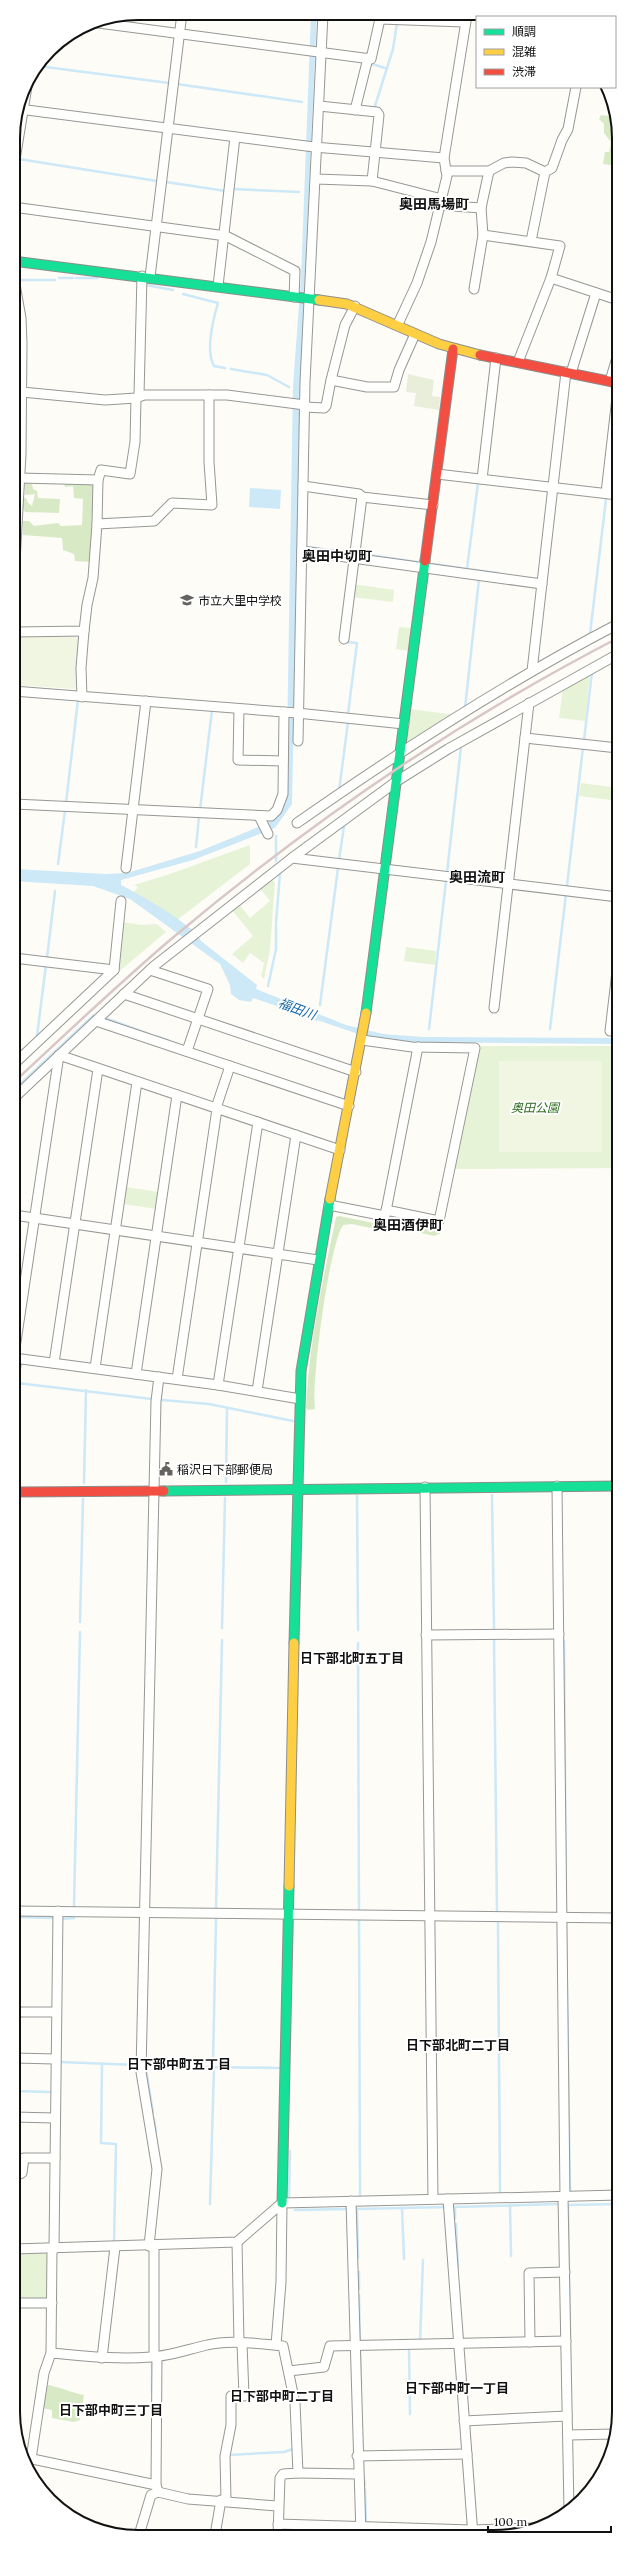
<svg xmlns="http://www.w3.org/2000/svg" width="632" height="2550" font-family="Lora,'Noto Sans JP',serif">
	<rect width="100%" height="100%" fill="#fdfcf7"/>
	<g fill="#e7f3d7">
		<path d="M353,584L394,590L393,602L352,597Z"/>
		<path d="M399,627L413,628L410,651L396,649Z"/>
		<path d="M590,673L585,721L559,718L563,688Z"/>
		<path d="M410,709L455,715L410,744L406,743Z"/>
		<path d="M581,783L618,788V801L579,796Z"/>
		<path d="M250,845V864L177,920L134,892L138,887L134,885L170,874Z"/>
		<path d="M270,879L275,882L270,950L264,979L261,976L264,963L250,953L243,963L232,954L253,936L232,910L239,904L250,918L270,901L259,887Z"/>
		<path d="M122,922L142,925L157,924L166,932L116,974Z"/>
		<path d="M406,947L436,951L435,965L404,961Z"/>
		<path d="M481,1046H618V1168L452,1169Z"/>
		<path d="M126,1187L159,1192L157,1209L123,1204Z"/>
		<path d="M50,2252L48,2298L14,2299V2253Z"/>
	</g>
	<g fill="#d8eac5">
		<path d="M601,115L616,117L618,166L603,164L605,152H609L611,142L604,133V124L599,119Z"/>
		<path d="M25,483L32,484L33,489L37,491L38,498L60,499L59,513L25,512L23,508V498H26L28,503L32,506L35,494L25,495Z"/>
		<path d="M64,483H92L93,485L90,562L75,561L74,554L63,550L62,538L23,535V521H29L34,526L58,523L61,526L82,525L83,499L74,498L73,486L65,487Z"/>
		<path d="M339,1216L388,1226L397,1220L437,1228L441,1233L434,1236L401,1228L390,1232L352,1224L343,1225C329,1246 311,1381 315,1409L308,1410L306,1408C309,1343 323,1280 336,1217Z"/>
		<path d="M45,2385C56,2385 71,2393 84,2395L80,2420L74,2422L52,2418V2410L42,2408Z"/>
	</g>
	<path fill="#e9eedb" d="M408,374L434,380L432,396L440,397L439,410L414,406L416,393L406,392Z"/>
	<g fill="#f0f6e1">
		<path d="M21,634H76V638H79L76,689L15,685L18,638Z"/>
		<rect x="499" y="1061" width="103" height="91"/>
	</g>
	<g fill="#cde8f7">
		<path d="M311,14H317L300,387L292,804L275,828L193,860L121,880V885C137,893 196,926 201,941L257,985L256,989L346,1025L383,1034L424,1037L618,1038V1044L401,1042L361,1035L317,1020L316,1022L315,1019L253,998L251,1002L239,1000L231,994L230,985L220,964L130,899L93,886L14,881V869L106,874L127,873L200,851L268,823L278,815L286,800L293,386L301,278Z"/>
		<path d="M250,488L281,490L280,509L249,507Z"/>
	</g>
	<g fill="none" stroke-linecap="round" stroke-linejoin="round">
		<g stroke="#cde8f7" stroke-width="2.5">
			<path d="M369,63L385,68"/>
			<path d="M38,66L169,83"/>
			<path d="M177,84L302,102"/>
			<path d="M374,109L393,49L397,23"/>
			<path d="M19,159L157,181"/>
			<path d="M166,182L226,191"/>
			<path d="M233,189L299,192"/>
			<path d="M59,278H73"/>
			<path d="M76,278H97"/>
			<path d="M18,280H55"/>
			<path d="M146,285L173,290"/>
			<path d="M183,294L218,303C213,320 205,350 214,366L225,368"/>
			<path d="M231,369L267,375L289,387"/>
			<path d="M100,519H113"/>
			<path d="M308,547L352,553"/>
			<path d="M361,554L417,562"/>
			<path d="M433,564L467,569L478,483"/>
			<path d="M467,569L498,573"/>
			<path d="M590,634L606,499"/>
			<path d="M345,642L357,643L348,714"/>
			<path d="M465,708L479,579"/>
			<path d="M584,740L592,672"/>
			<path d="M339,791L348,722"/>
			<path d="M66,803L78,700"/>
			<path d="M200,810L212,710"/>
			<path d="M276,836V861"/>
			<path d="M196,847L199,817"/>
			<path d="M339,860L344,826"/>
			<path d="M58,864L65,811"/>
			<path d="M447,873L461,747"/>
			<path d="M567,886L583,747"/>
			<path d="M276,923L280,873"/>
			<path d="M47,958L55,891"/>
			<path d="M268,986L276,949V925"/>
			<path d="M320,1005L338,868"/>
			<path d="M617,1014L618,1001"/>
			<path d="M105,1018L149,1034"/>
			<path d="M429,1029L446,881"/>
			<path d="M550,1029L566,894"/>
			<path d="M615,1030L616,1018"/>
			<path d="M37,1036L46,965"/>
			<path d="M155,1036L168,1040"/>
			<path d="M14,1069L18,1070"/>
			<path d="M14,1090L94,1015"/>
			<path d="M17,1383L152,1399"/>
			<path d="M162,1400L209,1404L293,1421"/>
			<path d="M226,1482L227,1408"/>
			<path d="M84,1483L86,1390"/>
			<path d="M492,1495L494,1629"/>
			<path d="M357,1496L358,1630"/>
			<path d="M80,1622L83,1499"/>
			<path d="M222,1628L225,1498"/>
			<path d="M494,1639L497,1912"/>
			<path d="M564,1641L566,1911"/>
			<path d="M358,1643L359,1910"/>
			<path d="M74,1906L80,1632"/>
			<path d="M216,1909L222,1640"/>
			<path d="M14,1917L54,1918"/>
			<path d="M61,1919L74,1918"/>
			<path d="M359,1921L360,2197"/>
			<path d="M498,1922L500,2193"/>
			<path d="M566,1924L570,2192"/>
			<path d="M60,2062L137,2065"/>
			<path d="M213,2062L216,1919"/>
			<path d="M102,2064L101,2143L116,2144L114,2243"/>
			<path d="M146,2066L279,2068"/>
			<path d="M146,2069L153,2113"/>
			<path d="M14,2091L50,2092"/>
			<path d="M154,2119L156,2132"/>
			<path d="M289,2197L290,2151"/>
			<path d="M210,2204L214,2067"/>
			<path d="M510,2205L511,2256"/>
			<path d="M453,2207L559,2204"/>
			<path d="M455,2207V2218"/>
			<path d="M402,2208L404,2259"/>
			<path d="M295,2210L348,2209"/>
			<path d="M456,2224L458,2268"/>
			<path d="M358,2258L357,2209L446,2207"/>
			<path d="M359,2272V2289"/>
			<path d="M359,2295L360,2343"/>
			<path d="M570,2334L568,2205L619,2204"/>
			<path d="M420,2342L423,2260"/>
			<path d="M409,2348L410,2414"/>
			<path d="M360,2350L361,2384"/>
			<path d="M150,2360L152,2363V2392"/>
			<path d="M228,2455L284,2452L293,2449"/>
			<path d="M363,2475L365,2485"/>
			<path d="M365,2489L366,2524"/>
			<path d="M366,2529V2535"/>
		</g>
		<g stroke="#979795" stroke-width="11">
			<g id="street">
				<path d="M91,22L371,59L380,19L464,22"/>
				<path d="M319,106L377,112L379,115L372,181"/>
				<path d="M19,109L314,147L444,158"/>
				<path d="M355,110L368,58"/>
				<path d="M446,171H489L504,163L512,162L526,163L545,172"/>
				<path d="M13,172L28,80"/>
				<path d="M316,179L372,181L442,199"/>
				<path d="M440,205L481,208"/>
				<path d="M13,207L226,236L295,271L294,297"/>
				<path d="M483,235L481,208L489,171"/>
				<path d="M531,241L545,172L552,168L562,140L568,129L576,87"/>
				<path d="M13,273L21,318L22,344L21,454L13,598"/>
				<path d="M150,277L182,13"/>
				<path d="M551,278L618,300"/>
				<path d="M218,286L235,137"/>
				<path d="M474,289L483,235L560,246L551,278L518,362"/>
				<path d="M398,324L417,283L431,242L447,176L444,158L467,15"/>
				<path d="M571,373L596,293"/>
				<path d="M331,380L345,325L355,306"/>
				<path d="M610,381L618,354"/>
				<path d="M22,392L105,400L136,398L144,395H227L305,405"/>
				<path d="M139,395L142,276"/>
				<path d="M305,407L324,408L326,406L331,380L367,387H394L399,370L415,334"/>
				<path d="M437,474L618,495"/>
				<path d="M20,478L98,480"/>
				<path d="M482,479L496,358"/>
				<path d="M303,486L359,494L362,497"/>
				<path d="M606,493L618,389"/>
				<path d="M97,524L98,480L101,470L130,474L135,442L136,398"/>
				<path d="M302,551L542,584"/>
				<path d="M13,628V666"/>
				<path d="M15,632L84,631L87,605L93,578L97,524L154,521L172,503L212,505L209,462V395"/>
				<path d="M344,639L362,497L433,505"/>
				<path d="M532,671L566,372"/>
				<path d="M13,691L297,713L404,724"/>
				<path d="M82,697L81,668L84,631"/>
				<path d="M239,709L238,760L283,761"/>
				<path d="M525,738L618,748"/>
				<path d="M298,741L305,382L323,14"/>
				<path d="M14,804L271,816L277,810L283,794L284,712"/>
				<path d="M259,816L268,834"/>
				<path d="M297,823C400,751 506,682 618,624"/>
				<path d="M292,858L618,897"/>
				<path d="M126,868L146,701"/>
				<path d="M14,958L114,970L121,901"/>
				<path d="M150,970L208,989L187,1051"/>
				<path d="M124,994L356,1072"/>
				<path d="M494,1008L529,703"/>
				<path d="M96,1021L349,1106"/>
				<path d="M610,1031L618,963"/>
				<path d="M362,1040L412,1047L475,1048L439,1221L386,1210"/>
				<path d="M14,1064L114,970"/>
				<path d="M14,1098L154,966L292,858L397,781L448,749L618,654"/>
				<path d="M216,1108L230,1066"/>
				<path d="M329,1205L385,1216L418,1047"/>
				<path d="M14,1215L318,1260"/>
				<path d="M14,1355L59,1055L340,1150"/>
				<path d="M14,1358L218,1385L300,1399"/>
				<path d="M54,1363L98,1069"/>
				<path d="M95,1368L137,1082"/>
				<path d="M136,1374L177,1095"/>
				<path d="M14,1379L17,1358"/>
				<path d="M177,1379L217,1109"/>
				<path d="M218,1385L258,1122"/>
				<path d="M257,1391L296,1135"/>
				<path d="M557,1486L565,2197"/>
				<path d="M425,1487L433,2199"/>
				<path d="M426,1635L559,1634"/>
				<path d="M14,1911L619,1918"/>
				<path d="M14,2012H56"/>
				<path d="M14,2058L55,2059"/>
				<path d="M14,2117L54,2118"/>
				<path d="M14,2176L22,2173L24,2158H55"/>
				<path d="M563,2197L569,2510"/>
				<path d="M448,2199L473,2536"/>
				<path d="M351,2201L361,2535"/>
				<path d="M237,2242L239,2343"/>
				<path d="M149,2246L157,2169L141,2072L156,1401L159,1377"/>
				<path d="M154,2246V2357"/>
				<path d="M14,2249L237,2242L282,2203L619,2195"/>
				<path d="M54,2249L58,1911"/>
				<path d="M14,2303H52"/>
				<path d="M530,2342L529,2273L565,2272"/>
				<path d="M276,2345L281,2282L282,2203"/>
				<path d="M51,2353C85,2356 118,2360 151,2357C170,2356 189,2349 207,2345C231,2339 259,2344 283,2346L295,2403L298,2473L283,2474L280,2478L278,2535"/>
				<path d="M157,2356L156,2485L158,2492"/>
				<path d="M102,2358L115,2247"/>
				<path d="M289,2371L324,2367L330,2346L566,2341"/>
				<path d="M464,2421L567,2416"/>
				<path d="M568,2435L615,2434"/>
				<path d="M357,2456L467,2454"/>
				<path d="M23,2457L156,2485"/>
				<path d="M31,2459L44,2373L51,2353L52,2249"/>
				<path d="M298,2473L358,2474"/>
				<path d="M226,2500L225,2456L231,2425V2396H244L242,2343"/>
				<path d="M278,2524L472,2530L535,2528"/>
				<path d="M139,2535L151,2495L158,2492L188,2499L277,2506"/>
				<path d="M215,2535L221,2500"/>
			</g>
		</g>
		<g stroke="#8e8d8b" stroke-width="11">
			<g id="fast">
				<path d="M13,261L319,300"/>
				<path d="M366,1013L425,561"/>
				<path d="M164,1491L618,1486"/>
				<path d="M294,1643L301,1371L330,1199"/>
				<path d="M282,2203L289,1886"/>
			</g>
		</g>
		<g stroke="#8e8d8b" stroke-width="11">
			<g id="slow">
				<path d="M319,300L347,304L439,344L480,355"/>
				<path d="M330,1199L366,1013"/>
				<path d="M289,1886L294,1643"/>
			</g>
		</g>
		<g stroke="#8e8d8b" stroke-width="11">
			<g id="jam">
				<path d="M480,355L618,383"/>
				<path d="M425,561L453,349"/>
				<path d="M14,1492L164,1491"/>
			</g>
		</g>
		<use href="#street" stroke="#fffffe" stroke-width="9"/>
		<use href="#fast" stroke="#16e098" stroke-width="9"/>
		<use href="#slow" stroke="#ffcf43" stroke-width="9"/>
		<use href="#jam" stroke="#f24e42" stroke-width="9"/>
		<path stroke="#d9c6c7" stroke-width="2.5" d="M14,1082C67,1033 120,982 176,935C312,821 461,719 618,638"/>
	</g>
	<defs>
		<g id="school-bare" transform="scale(1.08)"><path d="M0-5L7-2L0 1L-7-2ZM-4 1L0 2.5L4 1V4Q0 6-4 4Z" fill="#646362" stroke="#fff" stroke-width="2.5" paint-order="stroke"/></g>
		<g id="civic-bare" transform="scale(1.08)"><path d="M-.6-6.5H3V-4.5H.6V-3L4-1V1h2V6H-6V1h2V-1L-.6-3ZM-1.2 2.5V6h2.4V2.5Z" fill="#646362" stroke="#fff" stroke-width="2.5" paint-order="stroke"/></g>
	</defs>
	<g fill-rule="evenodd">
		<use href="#school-bare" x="187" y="600"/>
		<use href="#civic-bare" x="166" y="1469"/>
	</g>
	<g text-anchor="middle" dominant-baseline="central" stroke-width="4" stroke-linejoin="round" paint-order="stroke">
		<g font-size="12" fill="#111" stroke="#fff" text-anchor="start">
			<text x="198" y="600">市立大里中学校</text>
			<text x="177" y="1469">稲沢日下部郵便局</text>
		</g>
		<g font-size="12" font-style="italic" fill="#2f6b1f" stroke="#fff">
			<text x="535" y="1107">奥田公園</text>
		</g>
		<g font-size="13" font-style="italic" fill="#1768a6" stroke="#fff">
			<text transform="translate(297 1009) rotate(20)">福田川</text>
		</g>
		<g font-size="13" font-weight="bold" fill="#111" stroke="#fff">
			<text x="352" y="1658">日下部北町五丁目</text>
			<text x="458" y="2045">日下部北町二丁目</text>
			<text x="179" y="2064">日下部中町五丁目</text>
			<text x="457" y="2388">日下部中町一丁目</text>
			<text x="282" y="2396">日下部中町二丁目</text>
			<text x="111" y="2410">日下部中町三丁目</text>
		</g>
		<g font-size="14" font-weight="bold" fill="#111" stroke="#fff">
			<text x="434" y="204">奥田馬場町</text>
			<text x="337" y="556">奥田中切町</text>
			<text x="477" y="877">奥田流町</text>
			<text x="408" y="1225">奥田酒伊町</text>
		</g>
	</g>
	<path d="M0 0H632V2550H0ZM138 20H494A118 118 0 0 1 612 138V2412A118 118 0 0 1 494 2530H138A118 118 0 0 1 20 2412V138A118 118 0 0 1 138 20Z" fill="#fff" fill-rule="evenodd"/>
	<path fill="none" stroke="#111" stroke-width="2" d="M138 20H494A118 118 0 0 1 612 138V2412A118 118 0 0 1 494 2530H138A118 118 0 0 1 20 2412V138A118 118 0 0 1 138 20Z"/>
	<rect x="476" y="16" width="140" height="72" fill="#ffffff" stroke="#a0a0a0"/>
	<rect x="484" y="29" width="20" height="6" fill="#16e098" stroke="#a0a0a0"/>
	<text x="512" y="36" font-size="12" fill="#111111">順調</text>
	<rect x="484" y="49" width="20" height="6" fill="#ffcf43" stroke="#a0a0a0"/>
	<text x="512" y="56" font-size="12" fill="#111111">混雑</text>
	<rect x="484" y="69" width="20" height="6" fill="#f24e42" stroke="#a0a0a0"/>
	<text x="512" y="76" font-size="12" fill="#111111">渋滞</text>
	<path d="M488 2526v6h123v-6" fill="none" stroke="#111111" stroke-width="2"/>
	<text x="494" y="2526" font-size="12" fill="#111111" stroke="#ffffff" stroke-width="3" paint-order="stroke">100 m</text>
</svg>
